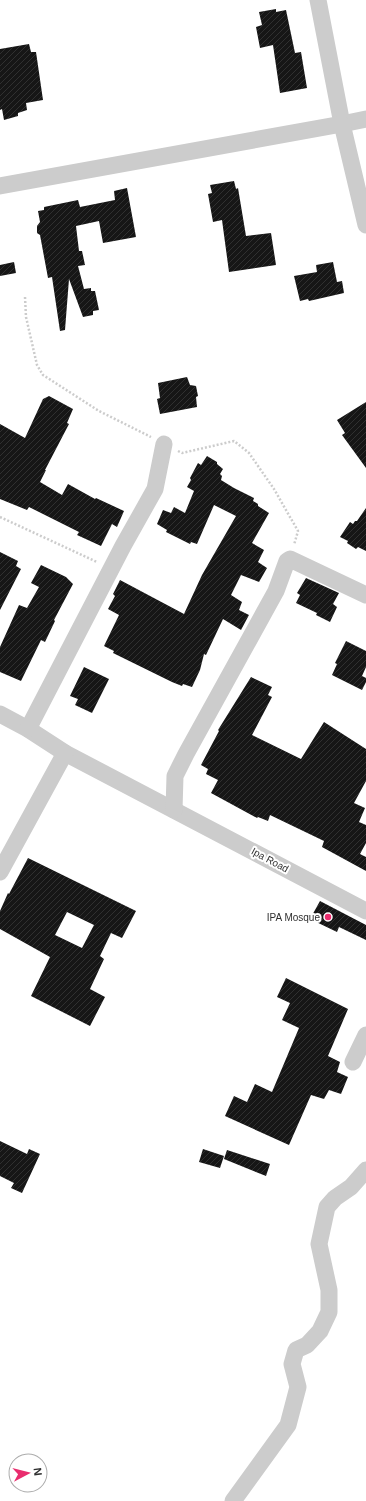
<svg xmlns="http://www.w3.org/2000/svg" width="366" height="1501" font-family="Helvetica,sans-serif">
	<defs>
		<pattern id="building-hatch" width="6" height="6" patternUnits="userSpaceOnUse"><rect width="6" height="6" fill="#161616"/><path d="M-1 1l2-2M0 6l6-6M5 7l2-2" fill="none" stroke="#303030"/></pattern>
	</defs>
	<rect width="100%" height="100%" fill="#fff"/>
	<g fill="url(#building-hatch)" fill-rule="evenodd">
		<path d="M276,9V12L286,10L295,53L301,52L307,88L280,93L273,45L260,48L256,27L262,25L259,12Z"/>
		<path d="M29,44L31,52H36L43,100L26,103L27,110L18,113V116L4,120L2,109L0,110V49Z"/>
		<path d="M234,181L236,189L238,188L246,236L271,233L276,265L229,272L222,220L213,222L208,194L212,193L210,185Z"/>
		<path d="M127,188L136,237L103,243L99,221L76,226L79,251H82L85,265L78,266L84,289L91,288V291H95L99,310L93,311V315L83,317L69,279L65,330L60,331L52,277L48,278L40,235L37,233V226L40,222L38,211L44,210V207L78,200L80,207L115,200L114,191Z"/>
		<path d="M14,262L16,273L0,276V265Z"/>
		<path d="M333,262L337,282L342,281L344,293L309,301L308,299L300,301L294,276L317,272L316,265Z"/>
		<path d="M187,377L190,385L196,386L198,396L196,397L197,407L160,414L157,399L160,398L158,383Z"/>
		<path d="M49,396L73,409L67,423L69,424L45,470H46L40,482L62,495L68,484L95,499L96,498L124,511L117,527L112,524L101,546L77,535L79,532L29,507L27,510L0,499V424L25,438L43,399Z"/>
		<path d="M366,402V468L342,435L345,433L337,420Z"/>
		<path d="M207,456L217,462V464L223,469L220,474L222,476L221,480L234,488L254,498L253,501L258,504V506L269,513L252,543L264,550L258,562L267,568L259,582L241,575L231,595L242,602L239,610L249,615L241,630L223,619L206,655L204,654L200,670L192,687L183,684L182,686L172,682L113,653L114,651L104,646L119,615L108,609L115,596L113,594L120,580L184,614L202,575L236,516L214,505L197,544L191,542L190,544L166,532L167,530L157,524L163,510L171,513L174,507L185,513L194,491L187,487L191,480L190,478L198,463L201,465Z"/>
		<path d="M366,508V551L358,547L356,549L347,543L348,541L340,537L350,522L353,524L355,521H357Z"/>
		<path d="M0,552L18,561L16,566L21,569L0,610Z"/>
		<path d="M41,565L66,577L73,584L54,620L55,621L45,642L41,640L21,681L0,672V647L19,605L27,608L39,587L31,583Z"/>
		<path d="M306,578L339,593L333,604L337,607L330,622L316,615L317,613L296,603L300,595L297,593Z"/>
		<path d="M346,641L366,651V667L362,676L366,678V682L362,690L332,675L337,664L335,663Z"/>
		<path d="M84,667L109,679L92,713L75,705L78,699L70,696Z"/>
		<path d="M251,677L272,687L268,695L272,697L252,735L301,759L324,722L366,749V781L354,803L365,808L359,822L366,825V843L360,854L366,857V871L322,847L324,841L270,815L268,821L258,817L257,818L211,793L218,780L206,774L208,769L201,765L219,731L218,730Z"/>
		<path d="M28,858L136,911L122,938L111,933L100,956L104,959L90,989L105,997L90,1026L31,996L50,957L0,929V911L8,893L9,894ZM67,912L94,925L82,948L55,935Z"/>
		<path d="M320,901L366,925V940L339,927L337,932L310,919Z"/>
		<path d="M286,978L348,1009L328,1056L340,1062L337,1072L348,1077L341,1094L329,1090L324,1099L311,1095L289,1145L225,1116L234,1096L247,1102L255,1084L272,1092L299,1028L282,1020L290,1003L277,997Z"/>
		<path d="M0,1141L27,1154L29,1149L40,1154L22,1193L11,1188L14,1183L0,1176Z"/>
		<path d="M203,1149L224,1156L220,1168L199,1162Z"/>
		<path d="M227,1150L270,1164L266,1176L224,1159Z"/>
	</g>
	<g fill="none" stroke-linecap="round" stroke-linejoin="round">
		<g stroke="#ccc" stroke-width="2.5" stroke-dasharray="2 2" stroke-linecap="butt">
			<path d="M25,297L26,317L37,365L43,375L99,411L151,437"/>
			<path d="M178,451L182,453L234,441L249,453L274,489L298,531L294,545"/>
			<path d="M0,517L97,562"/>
		</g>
		<g stroke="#ccc" stroke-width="17">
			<path d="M318,0L342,124L366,119"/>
			<path d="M0,186L342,124L366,225"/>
			<path d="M0,714L28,729L65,753L366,911"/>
			<path d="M28,729L123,546L155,489L164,444"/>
			<path d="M174,810L175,776L186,754L276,591L287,561L290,559L366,595"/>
			<path d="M0,872L65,753"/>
			<path d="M353,1062L366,1035"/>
			<path d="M233,1501L288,1425L298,1387L292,1364L296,1350L307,1345L320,1331L329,1312V1290L319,1244L327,1207L335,1198L351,1187L366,1170"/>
		</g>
	</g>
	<circle fill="#e92d6e" stroke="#fff" stroke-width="1.5" cx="328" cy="917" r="4"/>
	<g text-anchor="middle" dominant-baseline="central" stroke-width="4" stroke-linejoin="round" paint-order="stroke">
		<g font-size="10" fill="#2f2f2f" stroke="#fff">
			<text transform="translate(270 860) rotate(28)">Ipa Road</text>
		</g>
		<g font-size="10" fill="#2f2f2f" stroke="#fff" text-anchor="end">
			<text x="320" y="917">IPA Mosque</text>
		</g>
	</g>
	<g transform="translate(28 1473) rotate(83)"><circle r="19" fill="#ffffff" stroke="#acacac"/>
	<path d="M0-3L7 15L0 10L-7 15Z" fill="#e92d6e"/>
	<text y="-6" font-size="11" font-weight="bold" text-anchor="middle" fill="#2f2f2f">N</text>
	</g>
</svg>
